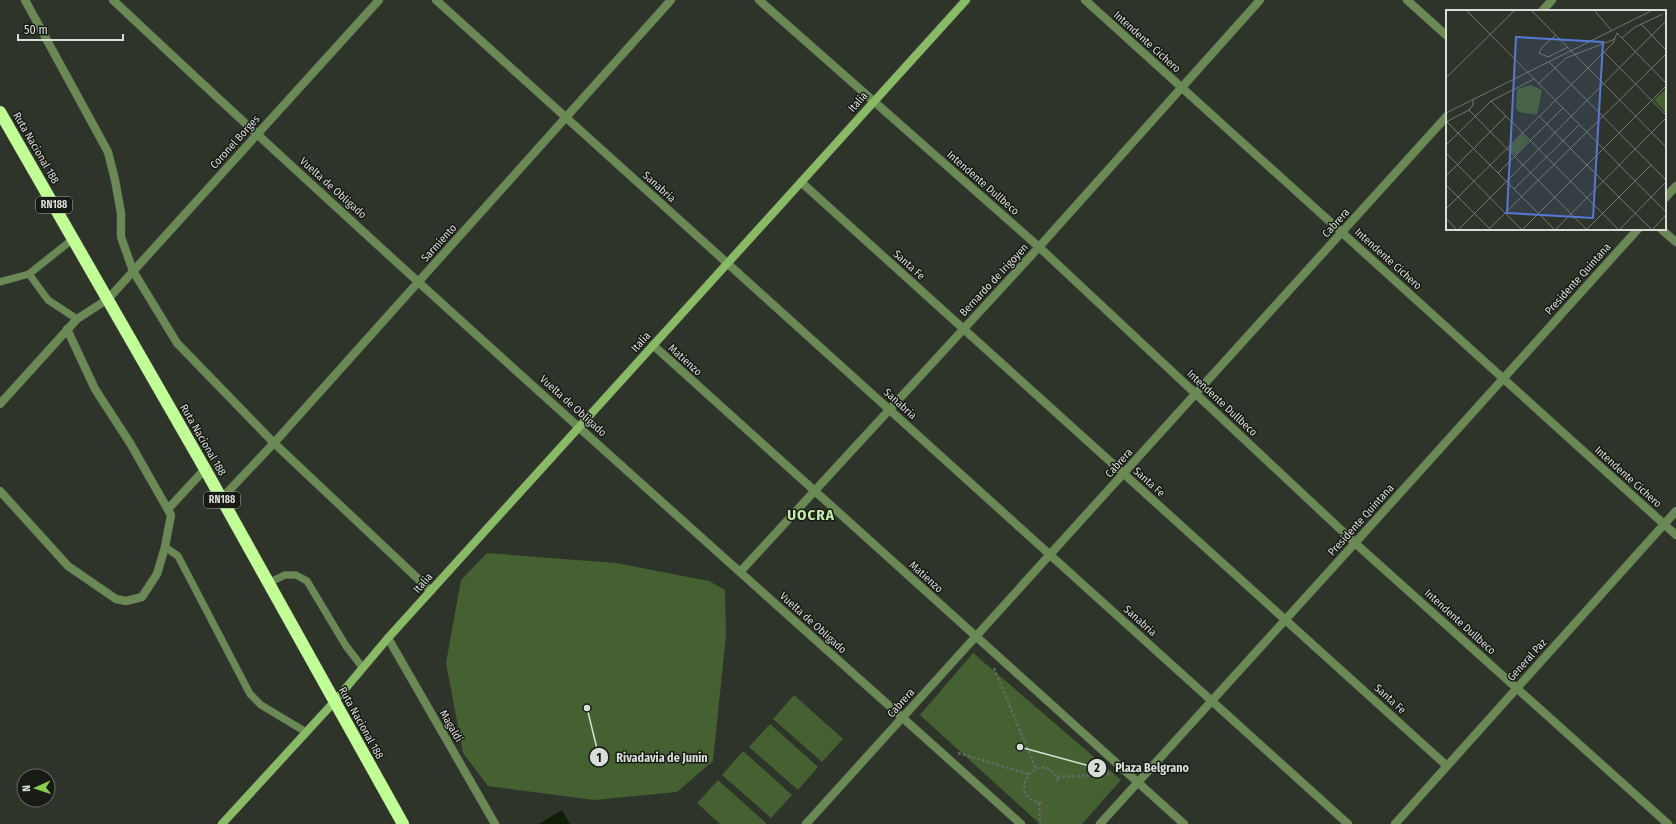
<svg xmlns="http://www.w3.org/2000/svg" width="1676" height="824" font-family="'Fira Sans Condensed',sans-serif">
	<rect width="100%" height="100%" fill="#2e342a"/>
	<g fill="#456031">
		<path d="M487,553L616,563L709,581L725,590L726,635L713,761L677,792L594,800L488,786L463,753L446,663L461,580Z"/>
		<path d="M973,653L1121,780L1082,824H1040L920,715Z"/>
		<path d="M794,695L843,739L822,762L773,719Z"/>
		<path d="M770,724L818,767L798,790L749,747Z"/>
		<path d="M743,751L792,795L771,818L722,775Z"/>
		<path d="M718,780L766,823V824H720L697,803Z"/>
	</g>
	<path fill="#101e05" d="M562,810L570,824H539Z"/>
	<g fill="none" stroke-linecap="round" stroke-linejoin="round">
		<g stroke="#4a4f46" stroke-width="8">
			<g id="lane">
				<path d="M29,274L73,239"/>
				<path d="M0,282L29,274L48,300L77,319"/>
				<path d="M165,547L178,556L250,694L261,705L306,732"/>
				<path d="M268,583L285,575H296L307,581L346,646L363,668"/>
			</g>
		</g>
		<g stroke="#4a4f46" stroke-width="9">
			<g id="street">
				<path d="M25,0L108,152L115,180L121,213V237L133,271L177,343L274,443L431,591"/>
				<path d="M113,0C411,280 717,551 1021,824"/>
				<path d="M436,0L1348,824"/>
				<path d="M759,0L1039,247L1355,543L1668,824"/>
				<path d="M1085,0L1676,535"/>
				<path d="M1407,0L1447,36"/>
				<path d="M1542,11L1552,0"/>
				<path d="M801,182L1447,766"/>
				<path d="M1665,198L1676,186"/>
				<path d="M1661,229L1676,242"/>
				<path d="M653,345L1184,824"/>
				<path d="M0,404L77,319L108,299L379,0"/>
				<path d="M0,491L68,566L116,599L126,601L142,597L157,574L165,547L171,515L130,443L95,389L67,329"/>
				<path d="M221,499L274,443L671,0"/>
				<path d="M168,509L205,469"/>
				<path d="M740,572L1039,247L1260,0"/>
				<path d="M388,638L495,824"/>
				<path d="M806,824L1447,116"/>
				<path d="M1100,824L1355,543L1638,229"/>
				<path d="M1395,824L1676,511"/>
			</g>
		</g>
		<g stroke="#4a4f46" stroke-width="9">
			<path id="secondary" d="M222,824L334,702L388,638L966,0"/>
		</g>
		<g stroke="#4a4f46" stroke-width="13">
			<path id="highway" d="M0,112L205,469L403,824"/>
		</g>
		<g stroke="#636860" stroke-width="2.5" stroke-dasharray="3 2" stroke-linecap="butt">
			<path d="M994,668L1036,769"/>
			<path d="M958,753L1028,774"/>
			<path d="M1057,777L1112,774"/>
			<path d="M1039,803L1040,824"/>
			<path d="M1042,803C999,797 1044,741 1059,783"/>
		</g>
		<use href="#lane" stroke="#6a8955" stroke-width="7"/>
		<use href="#street" stroke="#6a8955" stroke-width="8"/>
		<use href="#secondary" stroke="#89ba65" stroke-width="8"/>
		<use href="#highway" stroke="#c1fe95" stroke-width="12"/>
	</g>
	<g text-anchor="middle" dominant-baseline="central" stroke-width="3" stroke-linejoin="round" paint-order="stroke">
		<g fill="#181a16" stroke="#a0a39e" stroke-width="1">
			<rect x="36" y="197" width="36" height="16" rx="3"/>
			<rect x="204" y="492" width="36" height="16" rx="3"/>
		</g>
		<g font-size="10" font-weight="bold" fill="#daded8">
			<text x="54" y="205">RN188</text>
			<text x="222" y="500">RN188</text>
		</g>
		<g font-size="11" fill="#daded8" stroke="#181a16">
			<text transform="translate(1147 42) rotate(42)">Intendente Cichero</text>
			<text transform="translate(858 102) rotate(-48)">Italia</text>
			<text transform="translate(235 142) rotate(-48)">Coronel Borges</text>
			<text transform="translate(36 148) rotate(60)">Ruta Nacional 188</text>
			<text transform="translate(983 183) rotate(41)">Intendente Dullbeco</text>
			<text transform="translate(659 187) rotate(42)">Sanabria</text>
			<text transform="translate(333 188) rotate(42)">Vuelta de Obligado</text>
			<text transform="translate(1336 223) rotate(-48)">Cabrera</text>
			<text transform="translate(439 243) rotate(-48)">Sarmiento</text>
			<text transform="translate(1388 259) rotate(42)">Intendente Cichero</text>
			<text transform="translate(909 265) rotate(42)">Santa Fe</text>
			<text transform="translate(1578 279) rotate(-48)">Presidente Quintana</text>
			<text transform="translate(994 280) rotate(-47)">Bernardo de Irigoyen</text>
			<text transform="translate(641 342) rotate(-48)">Italia</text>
			<text transform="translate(685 360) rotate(42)">Matienzo</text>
			<text transform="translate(1222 403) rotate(43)">Intendente Dullbeco</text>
			<text transform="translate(900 404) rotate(42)">Sanabria</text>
			<text transform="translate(573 406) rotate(42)">Vuelta de Obligado</text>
			<text transform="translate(203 440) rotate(60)">Ruta Nacional 188</text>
			<text transform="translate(1119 463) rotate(-48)">Cabrera</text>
			<text transform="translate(1628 477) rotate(42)">Intendente Cichero</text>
			<text transform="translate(1149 482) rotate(42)">Santa Fe</text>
			<text transform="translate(1361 520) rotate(-48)">Presidente Quintana</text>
			<text transform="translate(926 577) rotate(42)">Matienzo</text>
			<text transform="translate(423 583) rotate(-48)">Italia</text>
			<text transform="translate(1140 621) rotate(42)">Sanabria</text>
			<text transform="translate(1460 622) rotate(42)">Intendente Dullbeco</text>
			<text transform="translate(813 623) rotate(42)">Vuelta de Obligado</text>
			<text transform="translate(1527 660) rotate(-48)">General Paz</text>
			<text transform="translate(1390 699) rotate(42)">Santa Fe</text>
			<text transform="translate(901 703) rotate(-48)">Cabrera</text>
			<text transform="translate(361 723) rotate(61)">Ruta Nacional 188</text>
			<text transform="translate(451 726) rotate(60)">Magaldi</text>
		</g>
		<g font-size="15" font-weight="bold" letter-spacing="1" fill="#c4eca8" stroke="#181a16">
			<text x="811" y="515">UOCRA</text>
		</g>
	</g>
	<g transform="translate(1446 10)">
		<rect width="220" height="220" fill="#2e342a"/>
		<path d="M85,75L96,80L91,105L73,102L70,98L71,79ZM220,79V103L208,90ZM76,124L83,130L69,145L62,139Z" fill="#456031"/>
		<path fill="none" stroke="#737870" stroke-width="1" d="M20,0L220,202M85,0L220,137M148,0L166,21M195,14L220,40M171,23L220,73M110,25L97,36L93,43L102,47L122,37M176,28L189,17L217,4M158,42L220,105M103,52L220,170M0,68L69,0M92,74L120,48L169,29M45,91L173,220M23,100L141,220M0,103L207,0M93,106L125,139L206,220L220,205M0,112L23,100L27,95V90M1,112L109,220L220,108M0,135L45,91L88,69M0,143L76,220M52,163L117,98M0,166L60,106M0,175L45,220M68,179L133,115M0,199L167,33L171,23M0,208L11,220M43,219L220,44M141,219L205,155M12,220L220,11M76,220L220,76M173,220L220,172"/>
		<path fill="#5679d8" fill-opacity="0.15" stroke="#5679d8" stroke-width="2" d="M70,27L157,32L147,208L61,203Z"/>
		<rect width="220" height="220" fill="none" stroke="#daded8" stroke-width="2"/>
	</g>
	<path fill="none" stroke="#daded8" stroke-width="1.5" d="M587 708L599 757M1020 747L1097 768"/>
	<g fill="#daded8" stroke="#181a16" stroke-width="1.5">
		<circle cx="587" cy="708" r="4"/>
		<circle cx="1020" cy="747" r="4"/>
		<circle cx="599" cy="757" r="10"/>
		<circle cx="1097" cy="768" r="10"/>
	</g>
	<g font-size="12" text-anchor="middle" font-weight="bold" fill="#111">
		<text x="599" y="762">1</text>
		<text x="1097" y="772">2</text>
	</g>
	<g font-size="12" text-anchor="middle" font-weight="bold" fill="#daded8" stroke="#181a16" stroke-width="3" stroke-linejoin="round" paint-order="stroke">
		<text x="662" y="762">Rivadavia de Junín</text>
		<text x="1152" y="772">Plaza Belgrano</text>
	</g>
	<g transform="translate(36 788) rotate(267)"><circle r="19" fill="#181a16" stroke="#666864"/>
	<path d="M0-3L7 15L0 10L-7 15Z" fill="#87cf4a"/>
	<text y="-6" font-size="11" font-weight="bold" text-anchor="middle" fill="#daded8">N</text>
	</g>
	<path d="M18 34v6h105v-6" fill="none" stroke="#daded8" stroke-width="2"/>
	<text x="24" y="34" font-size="12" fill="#daded8" stroke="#181a16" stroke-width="3" paint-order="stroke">50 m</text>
</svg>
